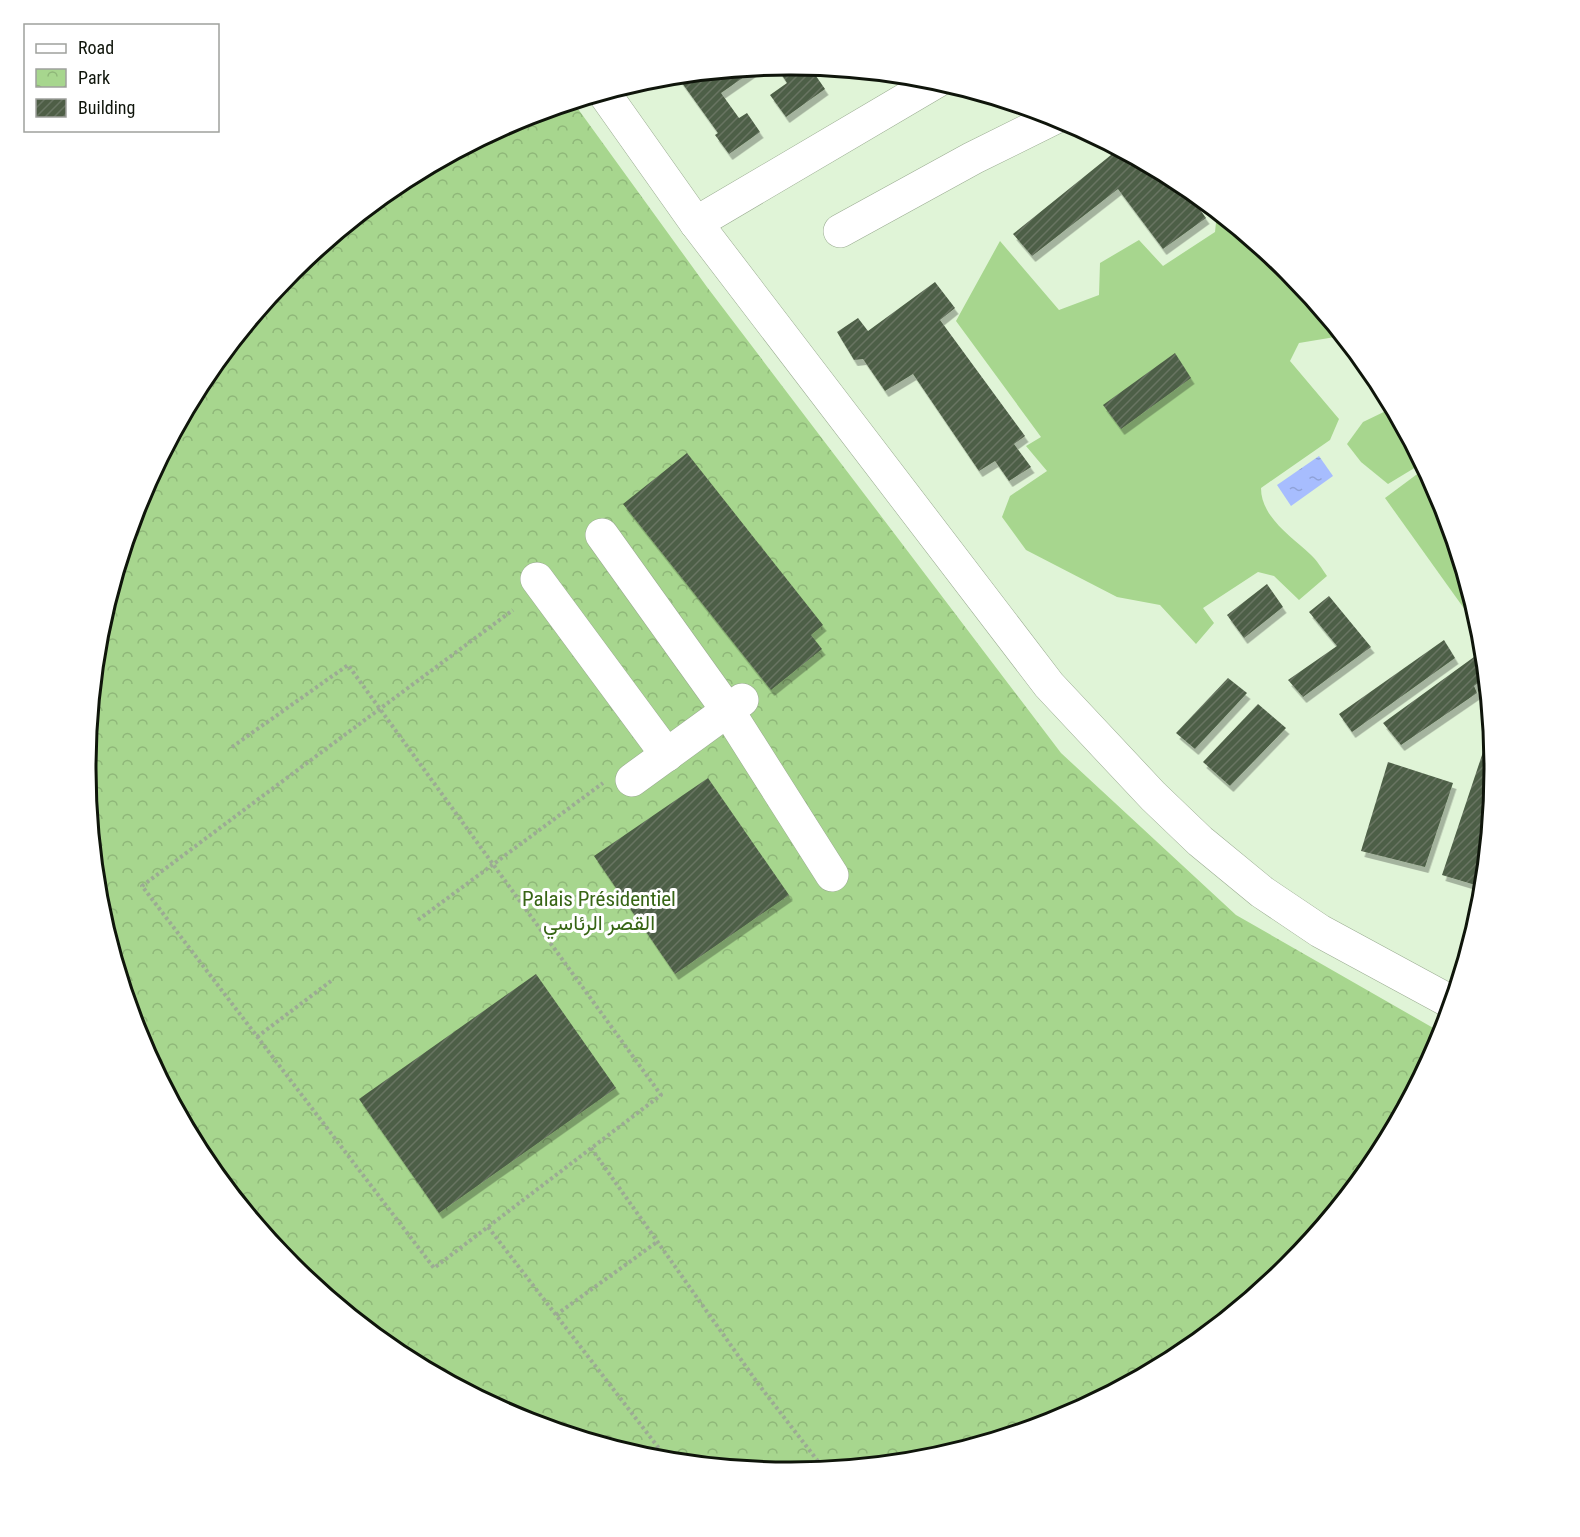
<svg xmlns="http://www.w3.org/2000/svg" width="1580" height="1537" font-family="'Roboto Condensed',Vazirmatn,sans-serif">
	<defs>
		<pattern id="park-crowns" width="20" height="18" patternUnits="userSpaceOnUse" patternTransform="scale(1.5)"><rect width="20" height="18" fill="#a7d68e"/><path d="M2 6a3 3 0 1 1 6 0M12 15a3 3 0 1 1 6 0" fill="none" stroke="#8fb779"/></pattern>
		<pattern id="water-ripples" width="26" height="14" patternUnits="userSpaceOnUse" patternTransform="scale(1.5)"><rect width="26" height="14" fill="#a7bdfe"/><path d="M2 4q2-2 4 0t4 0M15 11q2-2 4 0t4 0" fill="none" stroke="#8fa2d8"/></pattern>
		<pattern id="building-hatch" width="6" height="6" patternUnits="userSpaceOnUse" patternTransform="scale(1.5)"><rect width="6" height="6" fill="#4e5e46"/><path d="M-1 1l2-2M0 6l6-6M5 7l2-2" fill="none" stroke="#687562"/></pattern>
		<filter id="shadow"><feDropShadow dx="3.5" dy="6" stdDeviation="0" flood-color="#0004"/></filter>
	</defs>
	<rect width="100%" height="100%" fill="#e0f4d7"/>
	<path fill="url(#park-crowns)" d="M573,102L707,287L1061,753L1236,915L1442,1033L1375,1160L1288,1267L1181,1354L1059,1419L927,1459L790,1472L652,1459L520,1419L399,1354L292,1266L204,1159L139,1038L99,906L86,768L100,631L140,499L205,377L292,270L399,183L521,118Z"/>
	<g fill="#a7d68e">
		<path d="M1217,213L1288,271L1341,336L1299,343L1290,361L1339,419L1330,440L1261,488C1261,517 1291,536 1310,554C1317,560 1322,569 1327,576L1299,600L1274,576L1258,572L1203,608L1214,623L1196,644L1160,605L1117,597L1026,550L1002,517L1010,496L1047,471L1026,446L1041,437L956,321L1000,241L1059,310L1099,295L1100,263L1139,240L1163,266L1215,232Z"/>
		<path d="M1392,408L1421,464L1388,484L1361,462L1347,444L1363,422Z"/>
		<path d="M1424,469L1441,499L1476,618L1473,621L1385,498Z"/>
	</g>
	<path fill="url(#water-ripples)" d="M1319,456L1333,476L1291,506L1277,485Z"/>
	<g fill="url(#building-hatch)" filter="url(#shadow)">
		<path d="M790,65L809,66L825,89L786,117L770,95L787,83L776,66Z"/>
		<path d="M757,68L721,93L739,118L747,113L760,132L729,154L715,135L718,133L677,76Z"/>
		<path d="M1116,151H1120L1181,183L1206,218L1163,249L1118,189L1032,256L1013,234Z"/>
		<path d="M935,282L955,308L940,320L1025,436L1014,444L1031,467L1009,481L995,461L979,471L913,374L885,391L863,359L854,360L837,332L858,318L868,331Z"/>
		<path d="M1175,353L1191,378L1121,429L1103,405Z"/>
		<path d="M687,453L823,625L811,635L822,649L771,690L623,504Z"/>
		<path d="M1267,584L1283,607L1244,638L1227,615Z"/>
		<path d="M1329,596L1371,647L1303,697L1288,680L1337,646L1309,612Z"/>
		<path d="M1444,640L1455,658L1352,732L1339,714Z"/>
		<path d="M1474,657L1484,670L1485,678L1474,686L1477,693L1401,745L1383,723Z"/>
		<path d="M1228,678L1247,693L1195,749L1176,733Z"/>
		<path d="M1258,704L1286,728L1230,786L1203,762Z"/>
		<path d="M1485,746L1492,748L1494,769L1482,887L1442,875Z"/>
		<path d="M1388,762L1453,783L1425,867L1361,851Z"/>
		<path d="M708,778L789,895L675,974L594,856Z"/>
		<path d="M536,974L616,1088L439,1213L359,1099Z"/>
	</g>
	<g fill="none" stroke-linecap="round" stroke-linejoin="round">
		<g stroke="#9aac91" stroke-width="34">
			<g id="minor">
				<path d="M604,93L696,223L1049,685L1153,796L1200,841L1262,892L1320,931L1451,1002"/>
				<path d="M696,223L937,81"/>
				<path d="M840,231L973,158L1056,117"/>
				<path d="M602,535L728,711L832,875"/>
				<path d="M537,579L667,755"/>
				<path d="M632,780L742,700"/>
			</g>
		</g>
		<g stroke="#9cab94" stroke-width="4" stroke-dasharray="3 3" stroke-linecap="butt">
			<path d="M232,747L348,665L380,709L661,1095L434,1268L142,886C265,794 389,702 513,610"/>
			<path d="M418,920L603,783"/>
			<path d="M257,1037L331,981"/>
			<path d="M591,1148L759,1385L824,1469"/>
			<path d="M488,1227L668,1460"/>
			<path d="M556,1315L657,1242"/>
		</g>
		<use href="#minor" stroke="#fff" stroke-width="33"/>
	</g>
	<g text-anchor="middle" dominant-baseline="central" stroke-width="6" stroke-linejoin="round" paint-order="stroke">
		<g font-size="21" fill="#376515" stroke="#fff">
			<text x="599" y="899">Palais Présidentiel<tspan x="599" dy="24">القصر الرئاسي</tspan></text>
		</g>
	</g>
	<path d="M0 0H1580V1537H0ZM789 75H791A693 693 0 0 1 1484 768V769A693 693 0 0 1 791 1462H789A693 693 0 0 1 96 769V768A693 693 0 0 1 789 75Z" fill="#fff" fill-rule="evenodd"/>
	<path fill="none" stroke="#0f150b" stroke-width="3" d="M789 75H791A693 693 0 0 1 1484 768V769A693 693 0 0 1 791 1462H789A693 693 0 0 1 96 769V768A693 693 0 0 1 789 75Z"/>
	<rect x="24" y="24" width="195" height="108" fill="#ffffff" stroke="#9fa19d" stroke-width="1.5"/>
	<rect x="36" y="44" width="30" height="9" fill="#ffffff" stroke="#9fa19d" stroke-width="1.5"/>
	<text x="78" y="54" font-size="18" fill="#0f150b">Road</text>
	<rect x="36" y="69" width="30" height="18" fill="url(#park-crowns)" stroke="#9fa19d" stroke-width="1.5"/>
	<text x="78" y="84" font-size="18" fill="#0f150b">Park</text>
	<rect x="36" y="99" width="30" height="18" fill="url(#building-hatch)" stroke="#9fa19d" stroke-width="1.5"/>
	<text x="78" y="114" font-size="18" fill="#0f150b">Building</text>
</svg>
